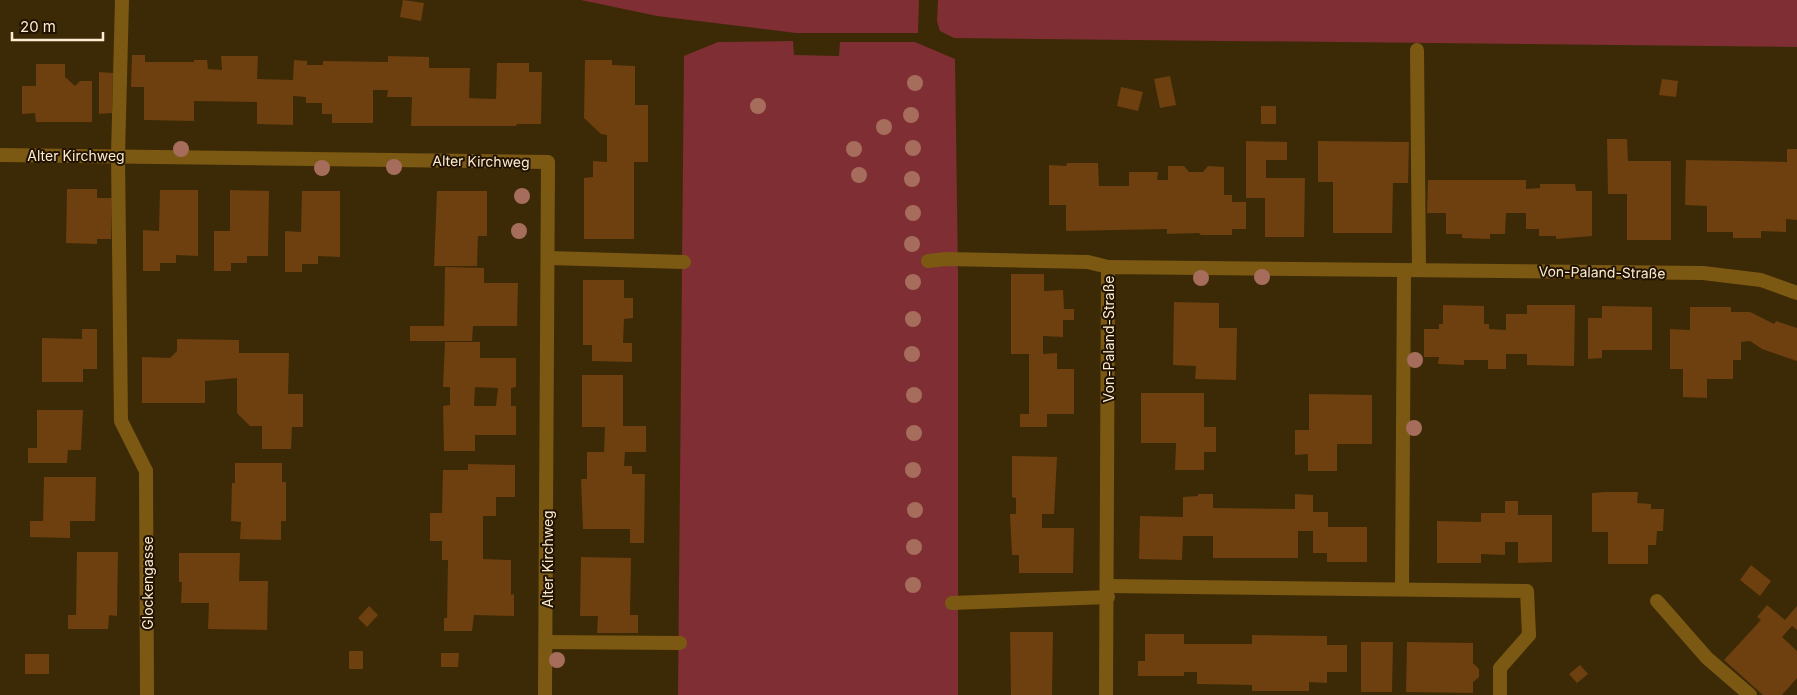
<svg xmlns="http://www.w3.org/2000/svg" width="1797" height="695" font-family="Inter,sans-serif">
	<rect width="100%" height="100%" fill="#3c2a06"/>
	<g fill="#7f2e33">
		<path d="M581,0H919L918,33H796L657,16Z"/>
		<path d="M938,0H1797V47L954,38L940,31L937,21Z"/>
		<path d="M793,41L794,55L839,56L840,42H915L955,59L958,274V695H678L684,56L718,42Z"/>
	</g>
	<g fill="#6e3f0f" fill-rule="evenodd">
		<path d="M403,0L424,3L421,21L400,17Z"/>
		<path d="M132,55H145V62H194V60H207L208,69L222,70L221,56H258L257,79L293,80L294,60L307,61V65H323V61L388,62V56L429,57V68H470L469,98L496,99L497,63H529V72H542L541,124H517L516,126H411L412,97H387L388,90H373V123H332V114H322V103H306V97L293,96V125L257,124V102L194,101V121L144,120V87H131Z"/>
		<path d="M585,60H612V65L635,66V105H648V162H634V239H584V178L593,177V161L607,162V135L601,134L584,118Z"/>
		<path d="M36,64H65V77L75,86L80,81H92V122H36L35,113L22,114V86H36Z"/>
		<path d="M99,72L113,73L112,113L99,114Z"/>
		<path d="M1170,76L1176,105L1160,108L1154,79Z"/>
		<path d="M1662,79L1678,81L1676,97L1659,95Z"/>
		<path d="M1121,87L1143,92L1138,111L1117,106Z"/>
		<rect x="1261" y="106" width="15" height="18"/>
		<path d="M1607,139H1627L1628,161H1671V240H1627V194H1608Z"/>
		<path d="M1246,141L1287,142V160H1266V178H1305L1304,237H1265V198H1246Z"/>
		<path d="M1318,141L1409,142L1408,183H1393L1392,233H1333V182H1318Z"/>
		<path d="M1787,149H1797V220L1786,219V232L1761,231V238H1733V232H1707V206L1685,205L1686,160L1787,162Z"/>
		<path d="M1067,163H1098L1099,186H1129V172H1158L1157,180H1168V166H1184L1189,172H1203L1208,166L1224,167V195H1232V202H1246V229H1232V235H1201L1199,233L1167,234V229L1066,231V205H1049V165L1066,166Z"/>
		<path d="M1428,180H1526V189L1540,188V184H1575L1576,191H1592V236L1556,239V236H1539V229H1526V213H1506L1505,234H1490V239L1462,238V234H1446V213H1427Z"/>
		<path d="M67,189H97V198H112L111,239H97V244L66,243Z"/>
		<path d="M160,190H198V256L176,255V263H160V271H143V230L159,231Z"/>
		<path d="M230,190L269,191L268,256H247V263H231V271H214V231H230Z"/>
		<path d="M302,191H340V257L318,256V264H302V272H285V231L301,232Z"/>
		<path d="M437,191H487V236H478L477,266H434Z"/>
		<path d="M445,267L484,268V283H518L517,326H473L472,341H410V326H444Z"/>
		<path d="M1011,274H1044V291L1063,290L1064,309H1074V320H1063V337L1043,336V354L1057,353V369H1074V414H1047V427H1020V414H1029V354H1011Z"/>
		<path d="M583,280H624V298H633V318L624,319L623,343H632V362L592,361V345H583Z"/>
		<path d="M1174,302L1219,303V328H1237L1236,380L1195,379L1196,366L1173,365Z"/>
		<path d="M1443,305L1484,306V324H1489V329L1506,330V314H1527V305H1575L1574,366L1527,365V354H1506V369H1488V360H1464V365L1438,364L1439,357H1424V329H1439V324H1443Z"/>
		<path d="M1602,306L1652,307V350H1602V358L1588,359V318H1602Z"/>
		<path d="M1690,307H1731V312H1750L1774,324L1776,321L1797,328V361L1762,349L1750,341L1741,342V360H1733V379H1707V398L1683,397V369H1670V329L1690,330Z"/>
		<path d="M82,329H97V369H83V382H42V338L82,339Z"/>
		<path d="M177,339L239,340V353H289L288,394H303V427H292L291,449H262V426H250L237,413V378L205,381V403H142V357L170,358L177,351Z"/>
		<path d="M445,342H480V358H516V387L511,388V406H516V435H475V451H444L443,406L450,405V387H443ZM475,387L498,388L496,406H474Z"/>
		<path d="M582,375H623V426H646V452H625L624,466H632V474H645L644,543H630V529H583L581,479H587V452H604L605,427H582Z"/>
		<path d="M1141,393H1204V427H1216V452H1204V470H1175L1176,443H1141Z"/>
		<path d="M1309,394L1372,395V444H1337V471H1308V454L1295,455V430H1309Z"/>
		<path d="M37,410H83L81,450H68L67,463H28V448H37Z"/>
		<path d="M1012,456L1057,457L1054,514H1042V528H1074L1073,573H1019V555H1012L1010,514H1016V498L1012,497Z"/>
		<path d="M235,463H282V482H286V521H281V540L240,539L241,522L231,521L232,483H235Z"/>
		<path d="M468,464L515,465V497H496V516H483V559L511,560V595L514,594V616L474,615L472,631H444V618H447L448,560H442V541H430V513H442L443,470H468Z"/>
		<path d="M44,477H96L95,521H70V538L30,537V521H43Z"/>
		<path d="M1605,492H1638L1637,503L1651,504V509H1664L1663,531H1657L1656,545H1648V564H1608V532H1592V493Z"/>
		<path d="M1198,494H1213V508L1295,509V494L1313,495V512H1328V527H1367V562H1327V553H1313V531H1298V558H1213V536H1183L1182,560L1139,559L1140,516L1183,517V497L1198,496Z"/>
		<path d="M1505,501H1518V515H1552V562L1518,563V542H1505V555L1481,554V563H1437V521L1481,522V513H1505Z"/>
		<path d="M77,552H118L117,616L109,615L108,629H68V615H76Z"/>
		<path d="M179,553H240L239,581H268L267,630L208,629L209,603H181L182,582H179Z"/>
		<path d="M581,557L631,558L630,615H638V633H597L598,616H580Z"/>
		<path d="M1751,565L1771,581L1760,596L1740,580Z"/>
		<path d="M1767,605L1785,620L1797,606V630L1792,626L1782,637L1797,651V678L1782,695H1763L1724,660L1761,620L1757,617Z"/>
		<path d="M369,606L378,615L367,627L358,618Z"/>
		<path d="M1010,632H1053L1052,695H1011Z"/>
		<path d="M1145,634H1184V644H1252V635L1327,636V645H1347V672H1327V683L1309,682V691H1252V685L1197,684V672H1184V676H1138V661H1145Z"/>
		<path d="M1361,642H1393L1392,692H1361Z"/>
		<path d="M1407,642L1473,643V663L1479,669V677L1473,682V693L1406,692Z"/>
		<rect x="349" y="651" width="14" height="18"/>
		<path d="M441,653H459L458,667H441Z"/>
		<rect x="25" y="654" width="24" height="20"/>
		<path d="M1580,665L1588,674L1577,683L1569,674Z"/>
	</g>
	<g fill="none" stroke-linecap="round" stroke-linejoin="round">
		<g stroke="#7b5913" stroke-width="14">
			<path d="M122,0L118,155L121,421L146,471"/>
			<path d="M1417,50L1419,270"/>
			<path d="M549,258L684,262"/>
			<path d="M928,261L946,259L1088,262L1108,267"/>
			<path d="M1657,601L1707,658L1750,695"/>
			<path d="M952,603L1108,597"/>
			<path d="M546,642L680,643"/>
			<path d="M1500,695V668L1529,635"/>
		</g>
		<g stroke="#7b5913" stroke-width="14">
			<path d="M0,155L548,162L545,695"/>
			<path d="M146,471L147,695"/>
			<path d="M1107,586L1527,591L1529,635"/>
			<path d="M1402,589L1404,271"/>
			<path d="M1106,695L1108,267L1703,273L1761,280L1797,293"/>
		</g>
	</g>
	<g fill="#a66d5c">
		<circle cx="915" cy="83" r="8"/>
		<circle cx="758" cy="106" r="8"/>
		<circle cx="911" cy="115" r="8"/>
		<circle cx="884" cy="127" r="8"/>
		<circle cx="913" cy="148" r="8"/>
		<circle cx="181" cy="149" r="8"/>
		<circle cx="854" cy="149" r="8"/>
		<circle cx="394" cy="167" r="8"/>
		<circle cx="322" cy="168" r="8"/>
		<circle cx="859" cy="175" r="8"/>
		<circle cx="912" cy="179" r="8"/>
		<circle cx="522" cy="196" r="8"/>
		<circle cx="913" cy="213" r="8"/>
		<circle cx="519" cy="231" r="8"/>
		<circle cx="912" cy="244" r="8"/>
		<circle cx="1262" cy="277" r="8"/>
		<circle cx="1201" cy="278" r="8"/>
		<circle cx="913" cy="282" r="8"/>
		<circle cx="913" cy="319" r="8"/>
		<circle cx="912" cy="354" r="8"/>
		<circle cx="1415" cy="360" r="8"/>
		<circle cx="914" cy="395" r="8"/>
		<circle cx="1414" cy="428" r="8"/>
		<circle cx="914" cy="433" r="8"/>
		<circle cx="913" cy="470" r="8"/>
		<circle cx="915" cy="510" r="8"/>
		<circle cx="914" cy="547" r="8"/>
		<circle cx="913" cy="585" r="8"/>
		<circle cx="557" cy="660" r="8"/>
	</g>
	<g text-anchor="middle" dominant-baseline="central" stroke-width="4" stroke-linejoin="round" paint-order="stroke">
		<g font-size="14" fill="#fcecd3" stroke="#211300">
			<text x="76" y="155">Alter Kirchweg</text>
			<text transform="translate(481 161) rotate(1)">Alter Kirchweg</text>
			<text transform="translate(1602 272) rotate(1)">Von-Paland-Straße</text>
			<text transform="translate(1108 339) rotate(-90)">Von-Paland-Straße</text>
			<text transform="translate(547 559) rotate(-90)">Alter Kirchweg</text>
			<text transform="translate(147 583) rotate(-90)">Glockengasse</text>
		</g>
	</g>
	<path d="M12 32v8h91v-8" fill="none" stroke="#fcecd3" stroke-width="2.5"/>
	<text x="20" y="32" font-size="15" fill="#fcecd3" stroke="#211300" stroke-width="4" paint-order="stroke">20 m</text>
</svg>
